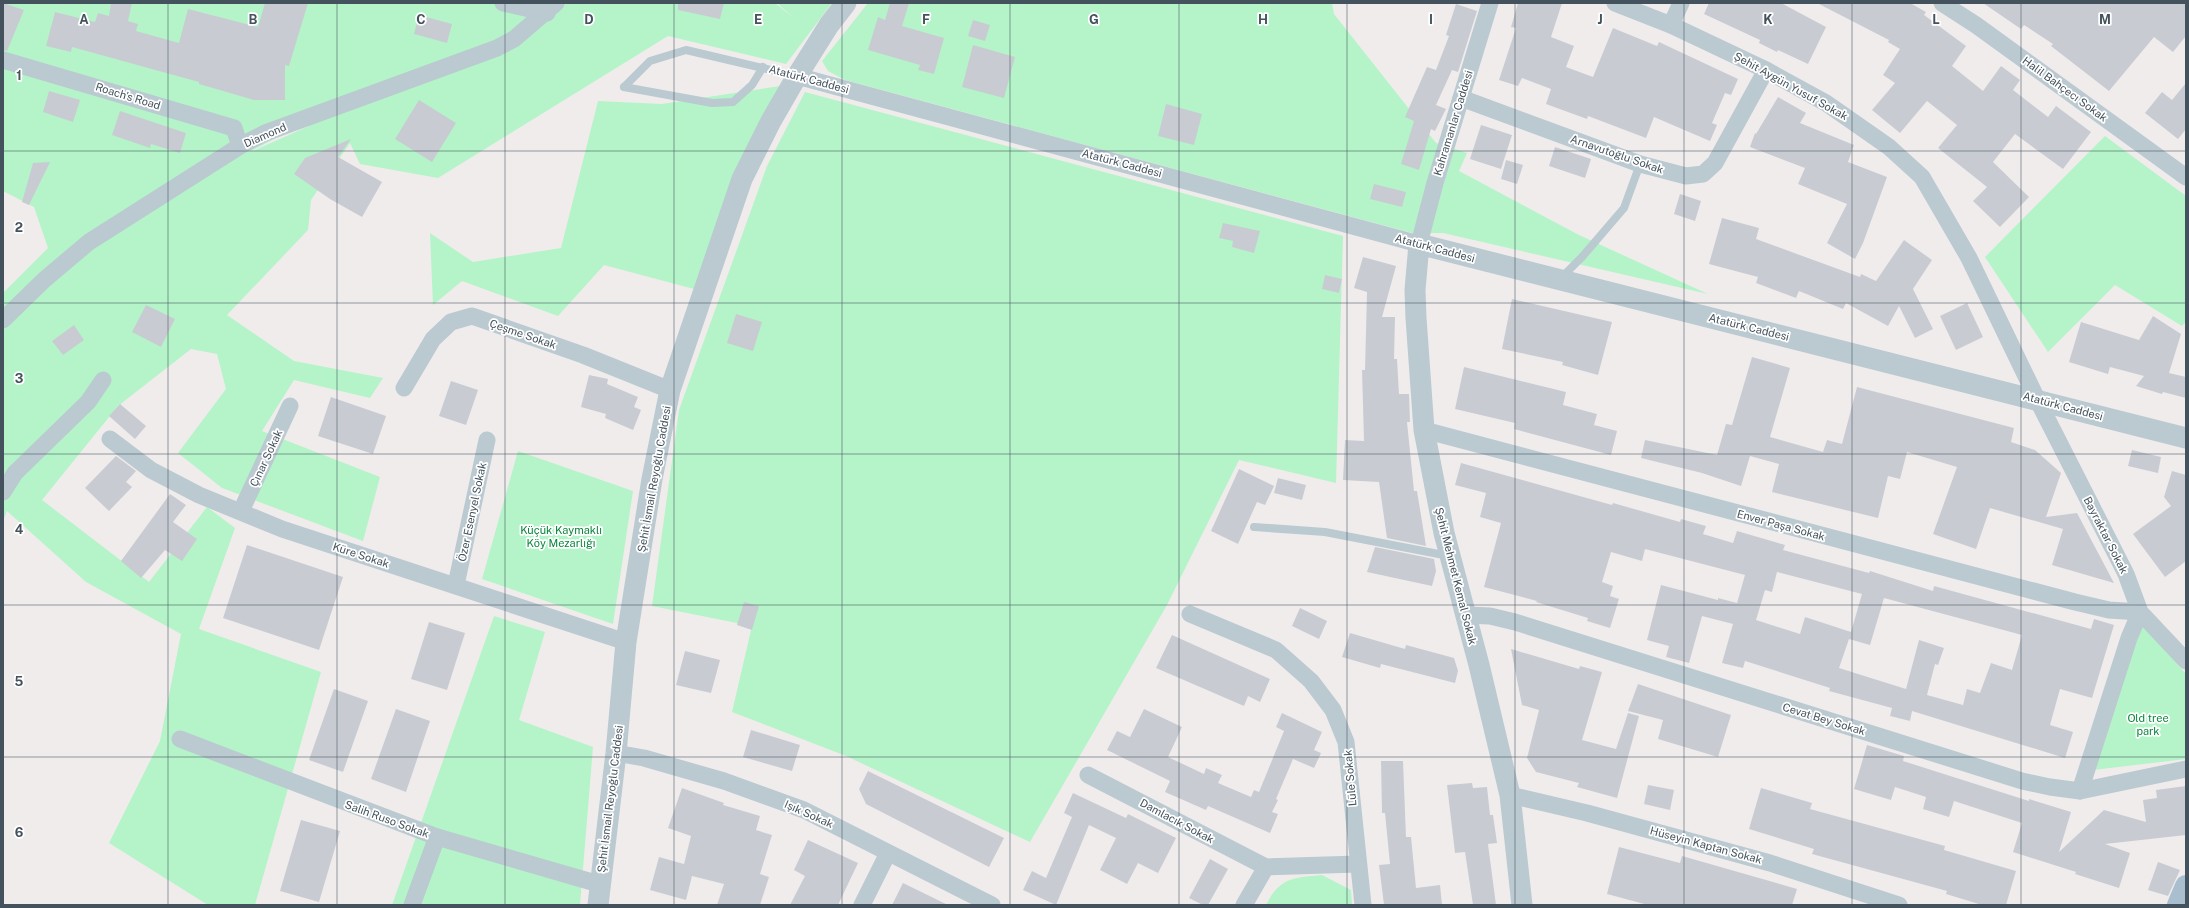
<svg xmlns="http://www.w3.org/2000/svg" width="2189" height="908" font-family="'Public Sans',sans-serif">
	<rect width="100%" height="100%" fill="#f0ecec"/>
	<g fill="#b4f4c8" fill-rule="evenodd">
		<path d="M3,3H775L794,18L777,3H832L786,64L668,36L438,178L360,164L350,143L311,200L308,230L227,315L294,361L383,378L370,398L294,380L262,431L380,477L363,541L222,488L178,453L226,389L217,354L191,349L118,406L42,500L149,582L207,507L235,528L199,629L321,672L255,905H208L109,843L160,741L181,634L86,582L7,511L3,521V293L48,248L34,207L3,191ZM336,107L338,113L253,151V150Z"/>
		<path d="M868,3H1332L1334,14L1436,143L1467,153L1459,171L1579,235L1708,294L1443,233H1412L845,80L828,71L822,61Z"/>
		<path d="M780,86L694,289L604,265L558,316L462,281L433,305L430,233L473,262L561,248L598,101L662,104Z"/>
		<path d="M805,92L1343,236L1336,483L1239,460L1167,605L1030,842L846,756L732,712L752,626L652,606L679,410L767,166Z"/>
		<path d="M2105,136L2186,196V322L2182,326L2115,285L2048,352L1985,257Z"/>
		<path d="M518,451L633,491L613,624L482,579Z"/>
		<path d="M494,616L545,632L519,720L593,747L580,905H392Z"/>
		<path d="M2142,624L2186,674V759L2093,770Z"/>
		<path d="M1322,875L1351,890L1352,905H1266C1280,877 1293,878 1322,875Z"/>
	</g>
	<g fill="#c8ccd2" fill-rule="evenodd">
		<path d="M3,3L24,10L7,51L3,50Z"/>
		<path d="M111,3H132L128,21L138,24L136,31L179,43L188,9L258,27L265,3H308L289,66L285,65V100H254L199,84V82L72,47L71,52L46,46L55,12L95,22L98,13L109,16Z"/>
		<path d="M678,3H724L720,19L678,10Z"/>
		<path d="M890,3H909L902,26L944,38L934,74L918,70L920,65L868,50L878,17L885,20Z"/>
		<path d="M1518,3H1562L1551,37L1574,46L1566,67L1593,77L1613,28L1657,46L1659,42L1738,79L1731,95L1725,93L1712,123L1717,125L1710,141L1654,117L1646,138L1588,116L1587,119L1546,104L1551,89L1522,78L1518,86L1499,80L1516,28L1511,27Z"/>
		<path d="M1709,3H1781L1826,27L1808,64L1778,50L1777,52L1759,43L1760,40L1704,14Z"/>
		<path d="M1817,3H1910L1926,12L1924,15L1966,46L1952,66L1983,91L2001,66L2020,80L2013,90L2048,117L2056,106L2091,132L2063,169L2015,134L1993,162L2029,197L2000,227L1973,201L1987,187L1938,148L1957,125L1927,101L1900,133L1872,110L1895,83L1883,75L1900,49L1888,42L1889,40Z"/>
		<path d="M1983,3H2186V36L2173,52L2154,37L2109,91L2051,46L2053,44L2024,25L2021,29Z"/>
		<path d="M1456,4L1477,11L1458,72L1452,70L1436,105L1446,109L1435,131L1431,129L1419,170L1401,164L1414,121L1405,117L1427,67L1436,70L1449,36L1446,35Z"/>
		<path d="M419,15L452,24L447,43L414,34Z"/>
		<path d="M973,20L990,25L985,41L968,36Z"/>
		<path d="M973,45L1015,57L1004,98L962,87Z"/>
		<path d="M2186,83V129L2178,139L2145,113L2162,92L2172,100Z"/>
		<path d="M49,91L80,100L73,122L43,112Z"/>
		<path d="M1778,97L1806,113L1800,123L1854,145L1848,162L1887,177L1863,243L1855,259L1827,243L1847,204L1798,184L1805,168L1750,147L1755,133L1756,134Z"/>
		<path d="M419,100L456,123L432,162L395,139Z"/>
		<path d="M1166,104L1202,114L1194,145L1158,136Z"/>
		<path d="M120,111L186,133L180,153L151,144L150,148L112,135Z"/>
		<path d="M1481,125L1512,135L1501,169L1470,159Z"/>
		<path d="M351,139L338,157L382,182L362,217L330,199L294,174L305,158Z"/>
		<path d="M1555,147L1591,159L1585,178L1549,166Z"/>
		<path d="M1506,160L1523,165L1517,184L1501,179Z"/>
		<path d="M50,162L29,205L22,202L33,163Z"/>
		<path d="M1374,184L1406,192L1402,207L1370,199Z"/>
		<path d="M1680,194L1701,201L1695,221L1674,214Z"/>
		<path d="M1722,218L1759,228L1756,239L1860,277L1861,274L1876,281L1904,240L1932,260L1913,289L1933,329L1915,338L1899,306L1888,326L1846,303L1843,309L1799,291L1796,298L1756,283L1758,277L1709,264Z"/>
		<path d="M1223,223L1260,231L1254,253L1232,247L1233,241L1219,238Z"/>
		<path d="M1363,257L1396,266L1382,317H1395L1394,359H1397L1399,394H1409L1410,422H1407L1414,491H1417L1426,546L1387,538L1379,482L1343,480L1345,440L1364,441L1362,370H1365L1367,292L1354,288Z"/>
		<path d="M1325,275L1342,279L1339,293L1322,289Z"/>
		<path d="M1512,299L1612,322L1598,375L1562,365L1563,362L1502,349Z"/>
		<path d="M1967,303L1983,337L1956,350L1940,316Z"/>
		<path d="M146,305L175,319L161,347L132,332Z"/>
		<path d="M736,314L762,322L753,351L727,343Z"/>
		<path d="M2153,316L2181,334L2169,373L2186,377V398L2163,392L2162,394L2136,386L2144,376L2110,367L2108,374L2069,362L2081,322L2139,340Z"/>
		<path d="M74,325L84,340L63,355L52,341Z"/>
		<path d="M1752,357L1790,368L1770,437L1823,452L1827,440L1842,444L1857,387L2014,428L2011,442L2035,450L2061,473L2046,517L2077,513L2114,583L2052,565L2063,529L1990,508L1976,549L1933,534L1957,467L1907,452L1900,479L1888,476L1878,518L1772,492L1779,464L1750,456L1741,486L1702,473L1641,458L1645,440L1717,455L1726,424L1732,425Z"/>
		<path d="M1464,367L1566,392L1563,405L1597,414L1594,425L1617,431L1611,455L1514,429L1515,423L1455,409Z"/>
		<path d="M589,375L608,379L607,384L638,397L634,407L641,410L633,430L605,418L606,414L581,407Z"/>
		<path d="M451,381L478,390L466,425L439,416Z"/>
		<path d="M331,397L386,416L373,454L318,436Z"/>
		<path d="M120,404L146,426L135,439L109,416Z"/>
		<path d="M2132,450L2161,457L2158,473L2128,466Z"/>
		<path d="M116,456L136,471L126,482L132,487L109,511L85,488Z"/>
		<path d="M1461,463L1612,505L1613,503L1680,522L1681,519L1706,526L1703,534L1733,543L1737,531L1785,545L1783,550L1869,573L1870,571L1933,591L1934,586L2091,629L2094,619L2114,625L2092,698L2060,689L2050,725L2073,732L2065,758L1912,711L1910,721L1890,716L1892,708L1829,691L1830,688L1745,661L1743,668L1722,663L1733,624L1702,616L1689,663L1666,657L1669,646L1647,640L1661,585L1718,600V598L1737,603L1745,575L1645,549L1642,561L1611,552L1602,582L1613,586L1610,596L1619,599L1610,628L1587,621L1588,618L1536,602L1537,601L1484,587L1501,523L1480,517L1486,493L1455,485ZM1777,572L1862,594L1851,632L1805,617L1800,634L1756,620L1765,590L1772,592ZM1884,598L2022,635L2012,670L1991,663L1980,693L1967,689L1963,705L1927,695L1935,664L1938,665L1944,648L1919,640L1906,689L1839,668L1849,639L1870,645Z"/>
		<path d="M1239,469L1274,486L1265,505L1257,502L1238,544L1211,531Z"/>
		<path d="M2172,471L2186,475V561L2165,577L2133,534L2171,506L2164,497Z"/>
		<path d="M1278,478L1306,485L1302,500L1274,493Z"/>
		<path d="M170,494L186,505L173,522L197,539L182,561L165,550L141,578L121,561Z"/>
		<path d="M247,545L343,577L319,650L223,618Z"/>
		<path d="M1375,547L1434,559L1436,571L1432,586L1367,572Z"/>
		<path d="M744,602L759,606L752,630L737,625Z"/>
		<path d="M1300,608L1327,621L1319,639L1292,626Z"/>
		<path d="M429,622L465,633L447,690L411,679Z"/>
		<path d="M1350,633L1405,649L1406,645L1454,658L1458,671L1455,683L1381,664L1380,668L1342,657Z"/>
		<path d="M1172,635L1270,679L1260,702L1248,696L1244,706L1156,668Z"/>
		<path d="M1511,649L1579,669L1580,666L1602,672L1582,740L1616,749L1628,713L1639,716L1617,798L1577,787L1579,783L1536,772L1527,758L1539,710L1522,705Z"/>
		<path d="M685,651L720,660L711,693L676,685Z"/>
		<path d="M1638,684L1731,715L1718,757L1658,739L1663,720L1628,711Z"/>
		<path d="M334,689L368,701L343,772L309,760Z"/>
		<path d="M396,709L430,721L406,792L371,779Z"/>
		<path d="M1144,709L1182,727L1168,757L1204,774L1206,768L1222,775L1218,783L1251,797L1254,790L1259,792L1284,731L1276,727L1282,713L1322,732L1314,750L1321,753L1314,768L1293,759L1276,799L1278,800L1272,812L1278,814L1270,833L1208,806L1206,810L1165,792L1170,781L1107,750L1117,731L1130,737Z"/>
		<path d="M751,730L800,745L792,771L743,757Z"/>
		<path d="M1867,745L1904,756L1903,761L2029,801V799L2071,812L2059,852L2104,810L2146,822L2143,800L2157,798L2156,790L2186,786V835L2105,844L2130,853L2119,888L2075,874L2076,872L2013,852L2022,823L1954,801L1949,817L1923,809L1926,797L1895,787L1891,800L1854,789Z"/>
		<path d="M1381,761H1403L1406,837H1411L1416,888L1440,885L1442,905H1384L1379,865L1390,864L1385,813H1382Z"/>
		<path d="M868,771L1004,838L989,867L866,804L859,789Z"/>
		<path d="M1472,783L1473,788L1487,787L1490,815H1493L1497,843L1488,844L1496,905H1473L1465,852L1455,853L1447,785Z"/>
		<path d="M1648,785L1674,790L1670,810L1644,804Z"/>
		<path d="M682,788L724,803L723,805L760,816L756,830L772,835L760,874L769,877L760,905H717L724,884L692,876L686,900L650,890L659,857L684,864L691,836L668,828Z"/>
		<path d="M1761,788L1812,803L1810,809L1945,846L1944,850L2016,871L2006,905H1982L1946,894L1947,891L1812,854L1814,849L1749,829Z"/>
		<path d="M1073,793L1126,818L1128,814L1176,838L1158,873L1138,863L1127,884L1100,870L1116,838L1089,825L1056,905L1023,890L1032,871L1046,878L1072,817L1064,813Z"/>
		<path d="M301,820L340,831L319,902L280,891Z"/>
		<path d="M808,840L858,863L838,905H790L805,876L794,870Z"/>
		<path d="M1619,847L1680,863L1682,856L1797,889L1792,905H1648L1607,894Z"/>
		<path d="M1210,859L1228,869L1208,905H1203L1189,898Z"/>
		<path d="M2158,862L2180,870L2168,896L2148,890Z"/>
		<path d="M903,883L948,905H892Z"/>
	</g>
	<g fill="none" stroke-linecap="round" stroke-linejoin="round">
		<g stroke="#bbc9d1" stroke-width="8">
			<path d="M624,87L650,61L686,50L797,76"/>
			<path d="M624,87L712,103L733,102L752,85L763,67"/>
			<path d="M1561,278L1582,257L1624,208L1640,164"/>
			<path d="M1254,527L1325,532L1449,556"/>
		</g>
		<g stroke="#bbc9d1" stroke-width="17">
			<path d="M503,3L547,13"/>
			<path d="M1615,3L1671,25L1766,70L1826,103L1889,147L1922,177L1969,258L2037,399L2126,574L2140,612L2186,661"/>
			<path d="M1942,3L1976,25L2186,177"/>
			<path d="M1671,25L1681,3"/>
			<path d="M3,60L234,128L240,146"/>
			<path d="M797,76L1419,244L1435,183L1490,3"/>
			<path d="M1461,98L1640,164L1686,176L1703,174L1715,163L1766,70"/>
			<path d="M3,320L44,280L89,242L240,146L265,133L497,48L514,39L556,3"/>
			<path d="M404,388L433,339L451,322L472,316L583,355L670,390"/>
			<path d="M1424,430L2075,602L2109,610L2140,612"/>
			<path d="M110,439L151,470L199,495L282,529L626,642"/>
			<path d="M3,492L15,473L88,402L103,380"/>
			<path d="M241,511L290,406"/>
			<path d="M456,585L487,440"/>
			<path d="M1190,614L1276,650L1311,681L1333,710L1346,742L1363,905"/>
			<path d="M1466,615L1490,616L1515,622L2022,781L2050,787L2080,791L2186,769"/>
			<path d="M180,739L437,837L599,884"/>
			<path d="M616,753L644,758L724,781L804,810L992,905"/>
			<path d="M1088,775L1266,867L1358,864"/>
			<path d="M2080,791L2129,638L2140,612"/>
			<path d="M1510,795L1587,813L1770,863L1899,905"/>
			<path d="M412,905L437,837"/>
			<path d="M862,905L888,853"/>
			<path d="M1244,905L1266,867"/>
		</g>
		<g stroke="#bbc9d1" stroke-width="21">
			<path d="M598,905L616,753L626,642L652,479L670,390L742,179L771,121L797,76L829,25L846,3"/>
			<path d="M1522,905L1510,795L1479,665L1444,533L1424,430L1416,318L1415,290L1419,244L2186,438"/>
		</g>
		<path stroke="#a9bfcf" stroke-width="22" d="M2178,905L2186,886"/>
	</g>
	<path fill="none" stroke="#43525c" stroke-width="1" stroke-opacity="0.55" d="M168,3V905M337,3V905M505,3V905M674,3V905M842,3V905M1010,3V905M1179,3V905M1347,3V905M1515,3V905M1684,3V905M1852,3V905M2021,3V905M3,151H2186M3,303H2186M3,454H2186M3,605H2186M3,757H2186"/>
	<g text-anchor="middle" dominant-baseline="central" stroke-width="3.5" stroke-linejoin="round" paint-order="stroke">
		<g font-size="11" fill="#43525c" stroke="#fff">
			<text transform="translate(809 79) rotate(15)">Atatürk Caddesi</text>
			<text transform="translate(1791 86) rotate(29)">Şehit Aygün Yusuf Sokak</text>
			<text transform="translate(2065 89) rotate(36)">Halil Bahçecı Sokak</text>
			<text transform="translate(128 96) rotate(17)">Roach's Road</text>
			<text transform="translate(1453 123) rotate(-73)">Kahramanlar Caddesi</text>
			<text transform="translate(265 135) rotate(-24)">Diamond</text>
			<text transform="translate(1617 154) rotate(19)">Arnavutoğlu Sokak</text>
			<text transform="translate(1122 163) rotate(15)">Atatürk Caddesi</text>
			<text transform="translate(1435 248) rotate(15)">Atatürk Caddesi</text>
			<text transform="translate(1749 327) rotate(14)">Atatürk Caddesi</text>
			<text transform="translate(523 334) rotate(19)">Çeşme Sokak</text>
			<text transform="translate(2063 406) rotate(15)">Atatürk Caddesi</text>
			<text transform="translate(266 458) rotate(-65)">Çınar Sokak</text>
			<text transform="translate(654 479) rotate(-80)">Şehit İsmail Reyoğlu Caddesi</text>
			<text transform="translate(472 512) rotate(-78)">Özer Esenyel Sokak</text>
			<text transform="translate(1781 525) rotate(15)">Enver Paşa Sokak</text>
			<text transform="translate(2106 535) rotate(63)">Bayraktar Sokak</text>
			<text transform="translate(361 555) rotate(18)">Küre Sokak</text>
			<text transform="translate(1456 576) rotate(76)">Şehit Mehmet Kemal Sokak</text>
			<text transform="translate(1824 719) rotate(17)">Cevat Bey Sokak</text>
			<text transform="translate(1350 778) rotate(-95)">Lüle Sokak</text>
			<text transform="translate(610 799) rotate(-83)">Şehit İsmail Reyoğlu Caddesi</text>
			<text transform="translate(809 814) rotate(24)">Işık Sokak</text>
			<text transform="translate(387 819) rotate(20)">Salih Ruso Sokak</text>
			<text transform="translate(1177 821) rotate(28)">Damlacık Sokak</text>
			<text transform="translate(1706 845) rotate(15)">Hüseyin Kaptan Sokak</text>
		</g>
		<g font-size="11" fill="#0c853f" stroke="#fff">
			<text x="561" y="530">Küçük Kaymaklı<tspan x="561" dy="13">Köy Mezarlığı</tspan></text>
			<text x="2148" y="718">Old tree<tspan x="2148" dy="13">park</tspan></text>
		</g>
	</g>
	<g font-size="13" text-anchor="middle" font-weight="bold" fill="#43525c" stroke="#fff" stroke-width="3.5" stroke-linejoin="round" paint-order="stroke">
		<text x="84" y="24">A</text>
		<text x="253" y="24">B</text>
		<text x="421" y="24">C</text>
		<text x="589" y="24">D</text>
		<text x="758" y="24">E</text>
		<text x="926" y="24">F</text>
		<text x="1094" y="24">G</text>
		<text x="1263" y="24">H</text>
		<text x="1431" y="24">I</text>
		<text x="1600" y="24">J</text>
		<text x="1768" y="24">K</text>
		<text x="1936" y="24">L</text>
		<text x="2105" y="24">M</text>
		<text x="19" y="80">1</text>
		<text x="19" y="232">2</text>
		<text x="19" y="383">3</text>
		<text x="19" y="534">4</text>
		<text x="19" y="686">5</text>
		<text x="19" y="837">6</text>
	</g>
	<rect width="2189" height="908" fill="none" stroke="#43525c" stroke-width="8"/>
</svg>
